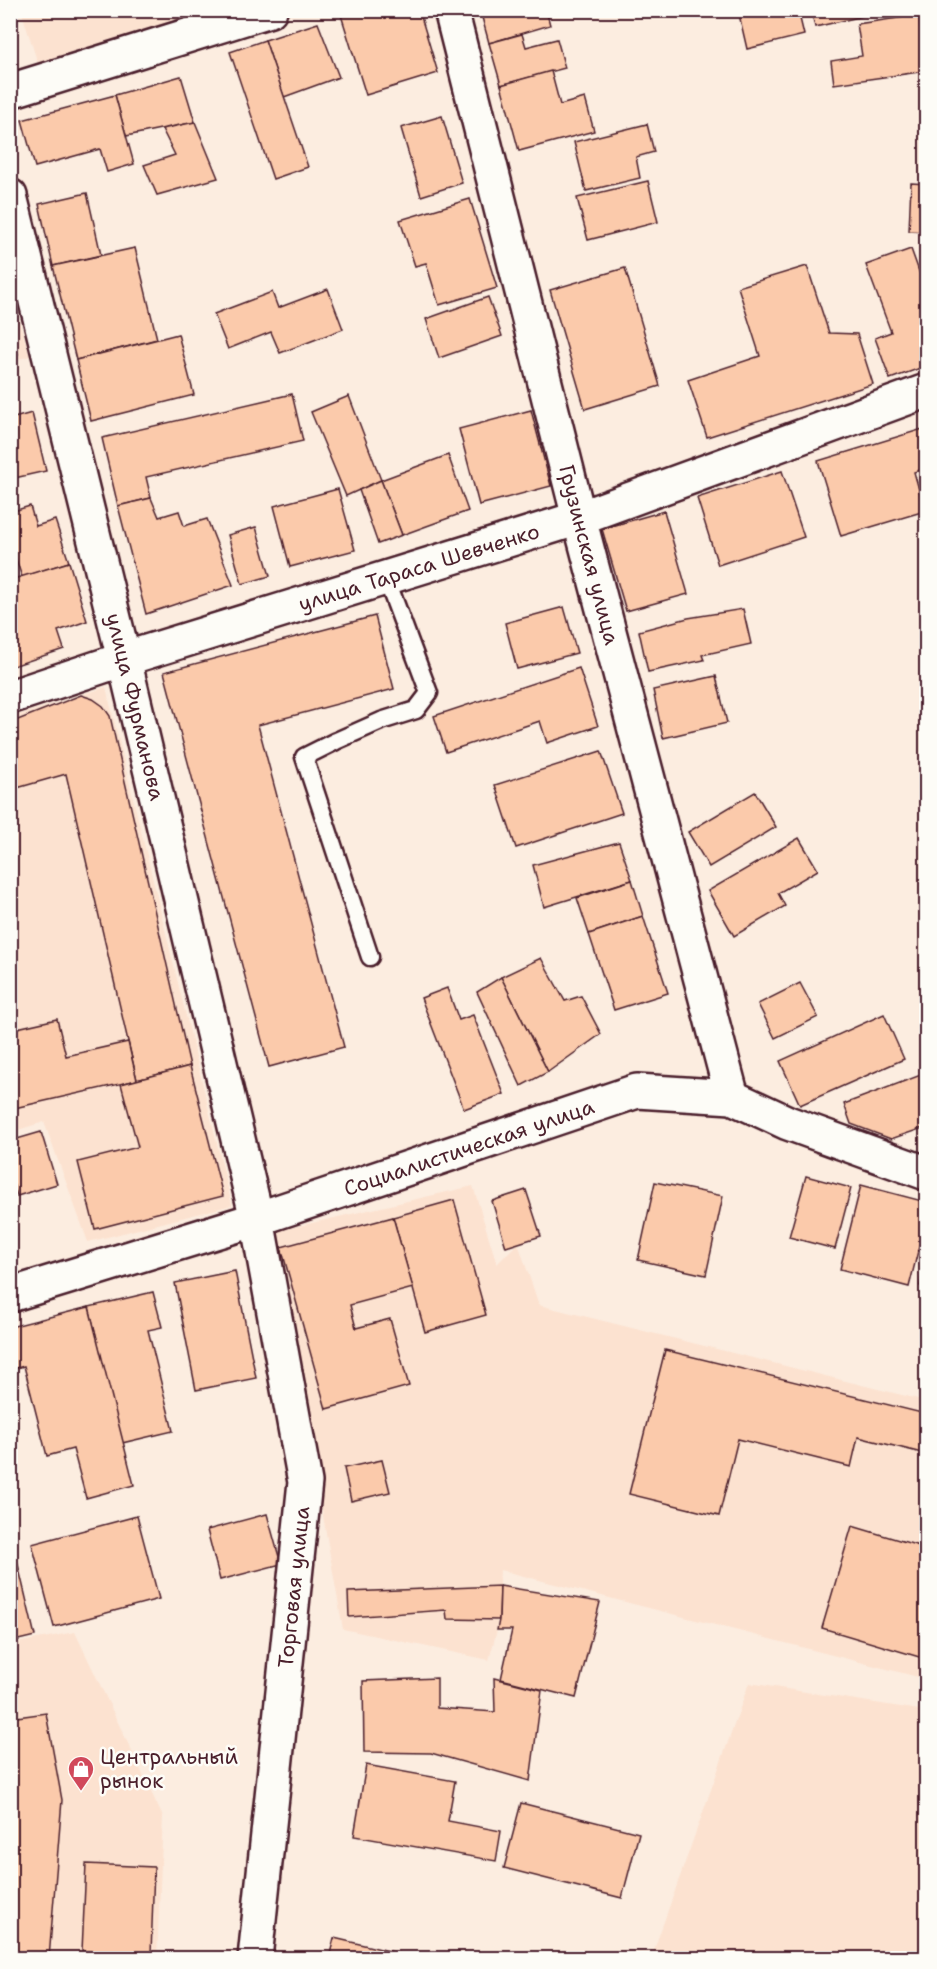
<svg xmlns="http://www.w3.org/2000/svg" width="937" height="1969" font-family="'Shantell Sans',sans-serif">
	<rect width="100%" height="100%" fill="#fcede0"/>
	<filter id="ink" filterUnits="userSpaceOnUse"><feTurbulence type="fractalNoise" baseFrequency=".0167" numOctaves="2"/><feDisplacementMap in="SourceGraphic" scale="12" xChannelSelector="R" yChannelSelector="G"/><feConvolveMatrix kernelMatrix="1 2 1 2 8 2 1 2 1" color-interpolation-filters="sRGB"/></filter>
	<g filter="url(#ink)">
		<g fill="#fce2d0">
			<path d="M21,10L220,11L39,67Z"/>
			<path d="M10,292L30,356L11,361H10Z"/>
			<path d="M106,687L232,1205L88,1242L44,1122L11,1132L10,718Z"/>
			<path d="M473,1186L497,1264L518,1243L539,1305L926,1401V1679L500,1570L497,1630L489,1660L343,1629L273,1232Z"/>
			<path d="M75,1632L163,1817L157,1958H11V1644Z"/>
			<path d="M749,1683L926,1711V1958H651Z"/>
		</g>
		<g fill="#fbcaab" stroke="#4a1f2b" stroke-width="1.5">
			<path d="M357,10H419L438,73L366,95L341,15Z"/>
			<path d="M480,10H546L550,25L489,43Z"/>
			<path d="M738,10H798L804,35L747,49Z"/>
			<path d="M811,10H867L868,15L815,27Z"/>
			<path d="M919,15L926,71L834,84L831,61L862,56L857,24Z"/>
			<path d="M318,23L339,77L284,97L265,40Z"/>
			<path d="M522,34L526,47L557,39L565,68L501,85L489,43Z"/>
			<path d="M265,40L308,167L273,179L230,52Z"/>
			<path d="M551,71L560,105L585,98L594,131L519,151L501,85Z"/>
			<path d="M181,76L195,122L126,136L115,95Z"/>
			<path d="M115,95L134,164L107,172L100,149L35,167L22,120Z"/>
			<path d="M442,116L462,183L421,196L401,128Z"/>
			<path d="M195,122L218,178L157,195L144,165L175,155L162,129Z"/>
			<path d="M647,124L654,152L636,157L640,178L586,191L574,142Z"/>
			<path d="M648,181L658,222L588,240L577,198Z"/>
			<path d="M911,183L926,184V232L909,231Z"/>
			<path d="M87,193L101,255L53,266L39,204Z"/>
			<path d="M470,199L497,288L439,305L426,263L415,266L400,220Z"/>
			<path d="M135,248L157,339L76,360L53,266Z"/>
			<path d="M911,249L926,291V366L890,379L875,338L891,332L866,265Z"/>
			<path d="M807,266L829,333L857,334L873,384L707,437L688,380L760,356L738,287Z"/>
			<path d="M625,268L660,386L585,409L550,290Z"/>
			<path d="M328,289L343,329L280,353L271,332L228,349L214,314L272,292L278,308Z"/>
			<path d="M488,297L502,336L439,358L426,319Z"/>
			<path d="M10,329L18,354L10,356Z"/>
			<path d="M178,334L194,395L91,421L76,360Z"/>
			<path d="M292,394L303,441L146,477L151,498L118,506L102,438Z"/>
			<path d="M349,396L381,480L346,496L311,412Z"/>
			<path d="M531,410L551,486L479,505L459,429Z"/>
			<path d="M32,413L46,471L10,479V419Z"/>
			<path d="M926,428V468L914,472L925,511L841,536L818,461Z"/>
			<path d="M448,455L468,511L402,535L381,480Z"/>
			<path d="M782,471L804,537L718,565L697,498Z"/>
			<path d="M381,480L402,535L378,544L359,490Z"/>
			<path d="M338,489L355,550L290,567L274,506Z"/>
			<path d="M151,498L159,517L179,511L184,526L207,519L233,585L146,614L118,506Z"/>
			<path d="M30,506L36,526L55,520L69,562L22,577L10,542V512Z"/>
			<path d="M664,511L688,594L626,611L602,529Z"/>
			<path d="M256,527L270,576L242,584L228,535Z"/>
			<path d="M69,562L87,621L58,631L64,649L10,667V580Z"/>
			<path d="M564,607L577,653L517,669L505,623Z"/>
			<path d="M743,609L751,644L702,655L704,660L648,672L639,631L688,618Z"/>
			<path d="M375,616L394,689L258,725L344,1047L269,1067L164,672Z"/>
			<path d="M579,668L598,726L547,743L540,721L446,752L434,716Z"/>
			<path d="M716,676L727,723L663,738L653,690Z"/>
			<path d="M81,695L93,699L103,706L110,716L190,1066L137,1080L66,774L10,790V723Z"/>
			<path d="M601,751L622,813L516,848L495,785Z"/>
			<path d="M755,792L776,827L709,867L688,832Z"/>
			<path d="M799,838L818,870L778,893L785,906L734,936L708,891Z"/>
			<path d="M619,842L632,880L544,907L533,865Z"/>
			<path d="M632,880L643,916L589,934L577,898Z"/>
			<path d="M643,916L668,993L614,1010L589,934Z"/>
			<path d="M541,958L565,1001L581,996L601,1034L548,1072L501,977Z"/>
			<path d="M501,977L548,1072L521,1086L477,992Z"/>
			<path d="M800,983L818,1017L775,1038L758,1004Z"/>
			<path d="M447,988L459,1020L473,1015L504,1094L464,1109L421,998Z"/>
			<path d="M13,1013L17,1028L57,1019L66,1056L128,1042L137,1080L10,1109V1014Z"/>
			<path d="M884,1014L904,1059L800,1105L780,1061Z"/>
			<path d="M190,1066L223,1196L95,1229L78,1162L138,1147L121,1084Z"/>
			<path d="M926,1073V1127L891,1139L851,1124L844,1104Z"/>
			<path d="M41,1132L57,1184L17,1196L10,1174V1141Z"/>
			<path d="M806,1176L851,1188L835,1249L789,1237Z"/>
			<path d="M655,1182L723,1196L706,1275L638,1260Z"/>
			<path d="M861,1185L926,1202V1219L909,1287L840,1269Z"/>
			<path d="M526,1190L541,1236L506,1247L492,1201Z"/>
			<path d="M454,1200L486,1315L425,1332L393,1217Z"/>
			<path d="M393,1217L413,1288L350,1305L356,1328L390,1319L409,1386L326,1409L281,1247Z"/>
			<path d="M926,1247V1287L920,1286Z"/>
			<path d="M235,1271L256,1378L196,1390L175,1283Z"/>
			<path d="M153,1292L162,1327L148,1330L173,1431L122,1443L89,1307Z"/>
			<path d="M89,1307L134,1485L86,1498L73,1449L47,1456L24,1366L10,1370V1327Z"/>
			<path d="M665,1350L926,1414V1454L858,1437L851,1467L738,1439L719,1516L629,1494Z"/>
			<path d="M382,1460L390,1492L351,1501L344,1468Z"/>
			<path d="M267,1514L281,1564L220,1580L207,1530Z"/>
			<path d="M137,1516L159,1599L54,1627L32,1544Z"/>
			<path d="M852,1526L926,1548V1659L822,1628Z"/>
			<path d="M10,1531L35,1636L10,1642Z"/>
			<path d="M500,1586L499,1620L447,1619L446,1610L349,1617L348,1592Z"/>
			<path d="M500,1586L600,1602L576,1698L501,1679L512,1630H497L499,1620Z"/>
			<path d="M437,1678V1708L495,1712L494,1678L542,1690L530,1781L431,1753L364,1752L363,1681Z"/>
			<path d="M46,1713L62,1800L49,1958H10V1718Z"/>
			<path d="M366,1765L455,1781L448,1821L501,1831L496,1861L354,1836Z"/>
			<path d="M521,1803L639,1833L622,1898L504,1868Z"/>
			<path d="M86,1864L154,1867L151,1954L82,1951Z"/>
			<path d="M334,1938L398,1953L396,1958H329Z"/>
		</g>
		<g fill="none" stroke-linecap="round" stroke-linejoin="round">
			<g stroke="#4a1f2b" stroke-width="21">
				<path id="lane" d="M370,957L304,757L336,741L381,721L416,710L429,693L386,578"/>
			</g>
			<g stroke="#4a1f2b" stroke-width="38">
				<g id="street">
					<path id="s1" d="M451,10L579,518L732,1097"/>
					<path d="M10,91L270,10"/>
					<path id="s2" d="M10,196L124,659L257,1219L637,1091L732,1097L788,1123L926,1173"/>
					<path id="s3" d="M10,697L124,659L579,518L926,391"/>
				</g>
			</g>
			<g stroke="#4a1f2b" stroke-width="38">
				<path id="secondary" d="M10,1295L257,1219L305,1482L255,1958"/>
			</g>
			<use href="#lane" stroke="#fdfcf7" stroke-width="16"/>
			<use href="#street" stroke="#fdfcf7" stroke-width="33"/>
			<use href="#secondary" stroke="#fdfcf7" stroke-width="33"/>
		</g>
	</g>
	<defs>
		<g id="shop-pin" transform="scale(1.35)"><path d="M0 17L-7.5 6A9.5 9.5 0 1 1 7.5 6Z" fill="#d1495b" stroke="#fdfcf7"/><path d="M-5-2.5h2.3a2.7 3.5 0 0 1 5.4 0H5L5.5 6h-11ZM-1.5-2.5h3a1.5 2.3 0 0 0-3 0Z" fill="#fff"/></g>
	</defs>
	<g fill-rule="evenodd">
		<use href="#shop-pin" x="81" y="1769"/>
	</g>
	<g text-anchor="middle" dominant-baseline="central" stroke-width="5" stroke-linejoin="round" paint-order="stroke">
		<g font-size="21" fill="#4a1f2b" stroke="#fdfcf7">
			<text stroke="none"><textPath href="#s1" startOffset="562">Грузинская улица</textPath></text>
			<text stroke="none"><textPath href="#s3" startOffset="429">улица Тараса Шевченко</textPath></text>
			<text stroke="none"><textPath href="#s2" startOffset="526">улица Фурманова</textPath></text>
			<text stroke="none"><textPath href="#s2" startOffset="1276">Социалистическая улица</textPath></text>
			<text transform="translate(294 1587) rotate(-84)">Торговая улица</text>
		</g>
		<g font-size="21" fill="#4a1f2b" stroke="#fdfcf7" text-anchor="start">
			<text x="100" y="1757">Центральный<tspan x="100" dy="24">рынок</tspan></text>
		</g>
	</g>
	<rect width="937" height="1969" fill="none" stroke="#fdfcf7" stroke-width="36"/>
	<rect x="18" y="18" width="901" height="1933" fill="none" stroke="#4a1f2b" stroke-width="2" filter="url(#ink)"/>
</svg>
